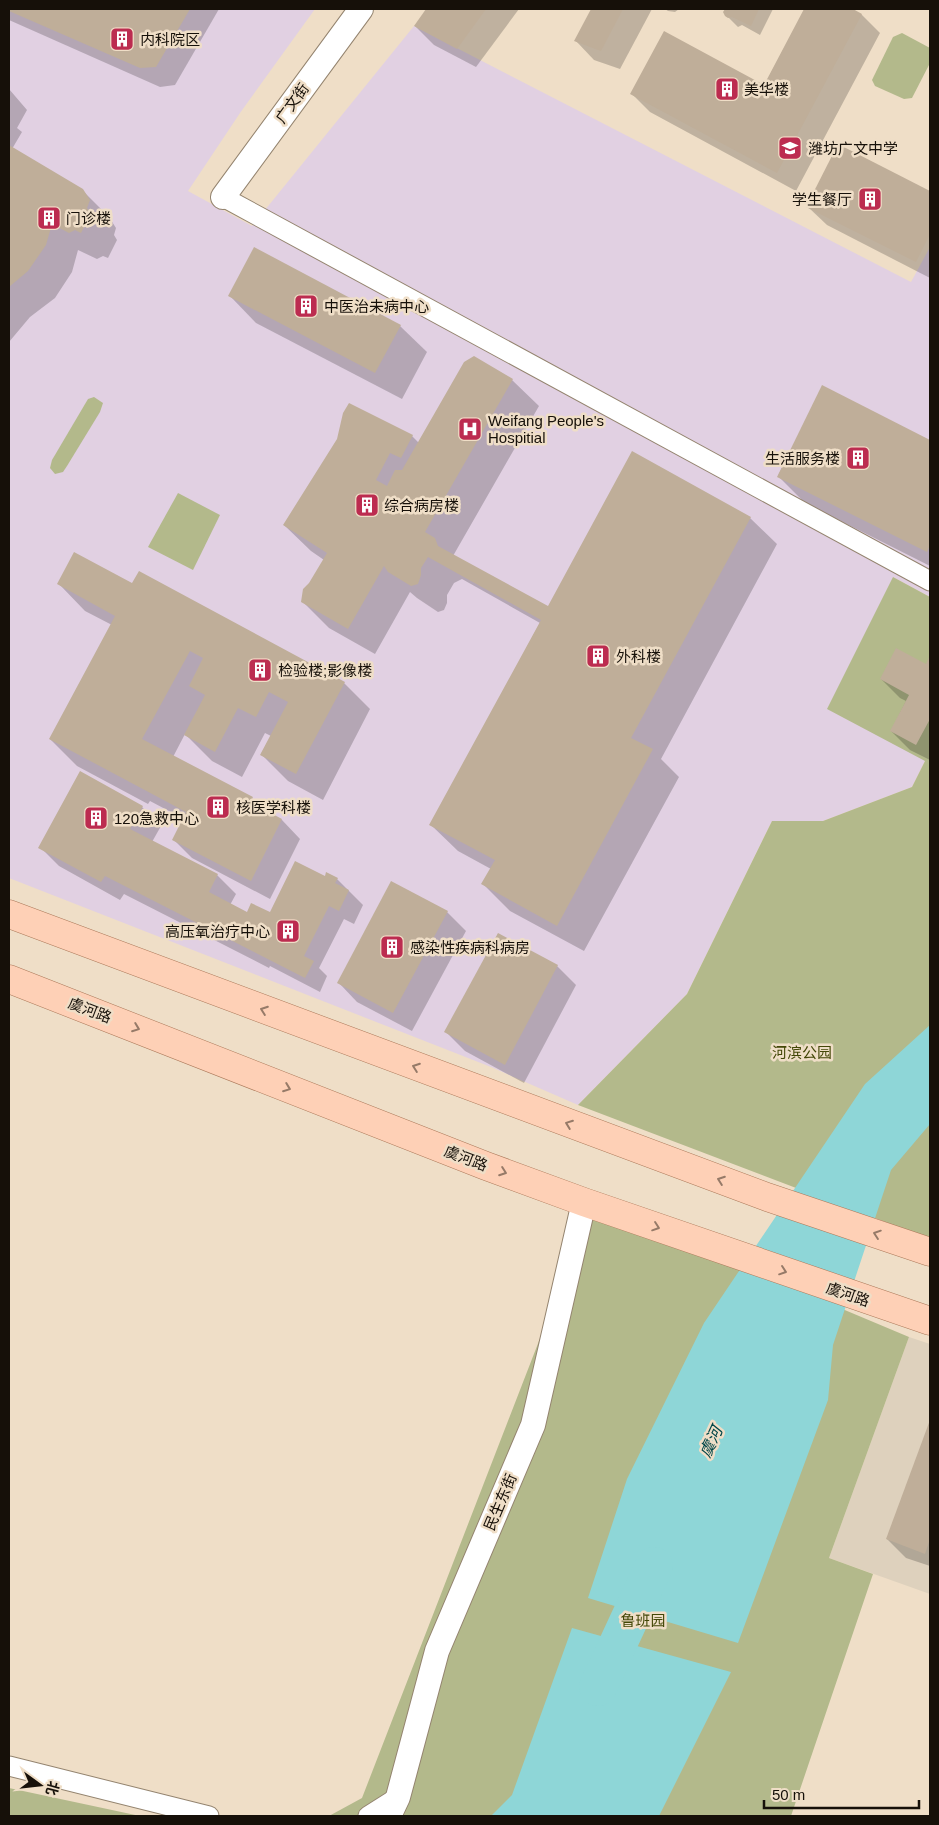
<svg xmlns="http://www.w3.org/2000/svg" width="939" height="1825" font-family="Helvetica,'Noto Sans SC',sans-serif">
	<rect width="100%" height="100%" fill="#efdec7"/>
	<path fill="#ded1bd" d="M909,1337L930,1344V1594L829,1558Z"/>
	<path fill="#e1d0e2" d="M9,9H315L240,113L188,191L252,226L414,26L911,282L930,247V597L893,577L925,761L912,787L823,821H772L687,994L578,1105L491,1067L9,878Z"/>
	<g fill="#b3b98b">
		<path d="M902,33L930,48V63L912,98L904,99L875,86L872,80L893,37Z"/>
		<path d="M94,397L103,403L100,412L67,466L63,472L55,474L50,468L52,460L88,399Z"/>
		<path d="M178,493L220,515L193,570L148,547Z"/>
		<path d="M893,577L930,597V1239L578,1105L687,994L772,821H823L912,787L925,761L827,709Z"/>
		<path d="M592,1204L909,1337L829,1558L873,1574L791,1816H329L362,1798Z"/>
		<path d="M9,1788L140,1816H9Z"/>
	</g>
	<g fill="#8ed6d7">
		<path d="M930,1025V1124L891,1170L833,1345L828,1400L738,1643L588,1598L627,1479L704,1323L865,1084Z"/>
		<path d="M572,1628L731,1672L659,1816H491L512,1795Z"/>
	</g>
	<g fill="#0003">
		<path d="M9,9H219L175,85L160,87L9,20Z"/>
		<path d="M428,9H519L476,67L434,45L415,26Z"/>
		<path d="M592,9H652L620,69L594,60L576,41Z"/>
		<path d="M665,9H679L675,12L668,11Z"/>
		<path d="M726,9H773L760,35L742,25L738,27L726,15L725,12Z"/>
		<path d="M805,9H851L862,15L880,33L796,191L650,112L632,94L764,86Z"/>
		<path d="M9,89L27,110L17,128L22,132L12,149L82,190L109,217L116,228L114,235L117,240L108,258L103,256L97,259L78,250L72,272L55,298L30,317L9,342Z"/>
		<path d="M838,146L930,192V278L827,225L808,207Z"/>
		<path d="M230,296L400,326L427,352L402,399L256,323Z"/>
		<path d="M512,380L539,406L453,556L548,608L750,518L777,544L661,759L679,777L584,951L510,911L483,884L491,869L458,851L431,825L540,623L462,579L454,583L447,595V603L444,610L438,612L417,598L410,592L375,654L329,628L302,601L310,584L324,560L311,551L284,525L412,436L419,443Z"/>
		<path d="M823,387L930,441V566L805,503L778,476Z"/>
		<path d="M59,584L133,585L344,683L370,709L323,800L288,781L261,754L271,736L265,733L242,777L212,761L185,734L173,757L252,798L266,812L282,820L300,839L270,899L192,858L174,840L184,819L150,801L148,804L77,766L50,739L112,625L85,611Z"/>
		<path d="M930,658V760L910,750L891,731L906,701L900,698L881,679L926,665Z"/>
		<path d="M142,807L161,826L152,842L217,875L236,894L230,905L247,914L270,913L325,878L337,879L363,905L354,924L344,919L319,968L327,976L320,992L270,966L269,968L124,894L120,900L59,866L40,847Z"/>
		<path d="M447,912L466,931L412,1031L357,1002L339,983Z"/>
		<path d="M498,934L557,966L576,985L524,1083L465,1051L446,1032Z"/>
		<path d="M930,1423V1566L906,1558L887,1539Z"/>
	</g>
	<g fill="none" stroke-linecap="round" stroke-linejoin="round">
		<path stroke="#8ed6d7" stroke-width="38" d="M598,1687L654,1566"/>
	</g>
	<g fill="#bfae99">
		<path d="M9,9H190L156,67L140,68L9,11Z"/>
		<path d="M426,9H486L457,49L414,26Z"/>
		<path d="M591,9H623L601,51L574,41Z"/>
		<path d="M725,9H759L751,26L732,17L728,18L725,16L723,12Z"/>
		<path d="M804,9H853L862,14L777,173L630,94L664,31L764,85Z"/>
		<path d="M838,144L930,191V234L916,262L806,207Z"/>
		<path d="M9,145L83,189L90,200L87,208L91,213L81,233L75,230L69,233L52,224L46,245L28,271L9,287Z"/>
		<path d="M254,247L401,325L375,373L228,296Z"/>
		<path d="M474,356L513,379L425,532L435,538L438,546L548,606L632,451L751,517L631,738L653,749L557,926L481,884L495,860L429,825L541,620L428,557L421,568V575L418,584L411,586L388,572L384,566L348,629L301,602L303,589L309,583L327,553L283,525L337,439L343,413L349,403L413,435L401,458L390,453L376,480L387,486L395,470H402L464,362Z"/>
		<path d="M822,385L930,440V545L927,552L777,477Z"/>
		<path d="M74,552L132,583L139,571L345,682L296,774L260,755L288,702L269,692L256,717L238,708L215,752L184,735L205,695L189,686L203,658L190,651L142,739L253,797L250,802L282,819L251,881L172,840L186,812L49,739L115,616L57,584Z"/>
		<path d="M896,648L926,664L930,655V719L916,745L890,731L909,695L880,679Z"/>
		<path d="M80,771L143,806L130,829L218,874L209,892L247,912L251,903L270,912L295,861L325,876L326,872L338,878L335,883L349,890L339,911L329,906L304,956L314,961L305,978L105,876L101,882L38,848Z"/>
		<path d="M391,881L448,911L393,1013L337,983Z"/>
		<path d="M498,933L558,965L505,1065L444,1032Z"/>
		<path d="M930,1420V1539L925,1554L886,1539Z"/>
	</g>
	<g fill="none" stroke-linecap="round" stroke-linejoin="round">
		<g stroke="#94846f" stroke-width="21">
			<g id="minor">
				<path d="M223,197L930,581"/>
				<path d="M9,1766L209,1816"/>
				<path d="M368,1816L398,1797"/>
			</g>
		</g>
		<g stroke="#94846f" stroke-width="26">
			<g id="tertiary">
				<path d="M223,197L361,9"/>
				<path d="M389,1816L398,1797L437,1651L533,1425L584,1202"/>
			</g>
		</g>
		<g stroke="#ac795a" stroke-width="29">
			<g id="primary">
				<path d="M9,914L767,1197L930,1252"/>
				<path d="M9,979L486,1166L584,1202L930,1321"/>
			</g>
		</g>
		<use href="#minor" stroke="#fff" stroke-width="19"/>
		<use href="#tertiary" stroke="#fff" stroke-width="24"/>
		<use href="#primary" stroke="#fed0b6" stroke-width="28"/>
	</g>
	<defs><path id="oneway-chevron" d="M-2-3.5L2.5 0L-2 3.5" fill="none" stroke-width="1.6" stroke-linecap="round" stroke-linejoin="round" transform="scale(1.25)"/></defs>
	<g stroke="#967a68">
		<use href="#oneway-chevron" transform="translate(264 1010) rotate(-160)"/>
		<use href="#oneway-chevron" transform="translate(136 1028) rotate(21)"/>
		<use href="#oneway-chevron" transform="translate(416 1067) rotate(-160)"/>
		<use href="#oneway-chevron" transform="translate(287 1088) rotate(21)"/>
		<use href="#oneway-chevron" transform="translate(569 1124) rotate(-159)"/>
		<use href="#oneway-chevron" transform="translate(503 1172) rotate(20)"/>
		<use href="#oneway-chevron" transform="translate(721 1180) rotate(-160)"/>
		<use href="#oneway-chevron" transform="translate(656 1227) rotate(19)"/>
		<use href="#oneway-chevron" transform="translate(877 1234) rotate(-161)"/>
		<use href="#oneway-chevron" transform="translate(783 1271) rotate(19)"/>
	</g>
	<defs>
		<g id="building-square" transform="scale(1.25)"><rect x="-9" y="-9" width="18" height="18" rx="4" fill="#bc2c50" stroke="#efdec7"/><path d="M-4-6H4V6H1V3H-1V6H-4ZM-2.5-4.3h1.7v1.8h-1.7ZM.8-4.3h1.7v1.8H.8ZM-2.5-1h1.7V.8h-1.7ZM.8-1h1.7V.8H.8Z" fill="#fff"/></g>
		<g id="school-square" transform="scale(1.25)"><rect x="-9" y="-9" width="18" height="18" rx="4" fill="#bc2c50" stroke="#efdec7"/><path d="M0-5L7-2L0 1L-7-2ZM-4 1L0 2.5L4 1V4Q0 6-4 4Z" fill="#fff"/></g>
		<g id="hospital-square" transform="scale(1.25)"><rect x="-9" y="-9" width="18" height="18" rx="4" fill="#bc2c50" stroke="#efdec7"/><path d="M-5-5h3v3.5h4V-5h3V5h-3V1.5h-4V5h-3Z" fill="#fff"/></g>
	</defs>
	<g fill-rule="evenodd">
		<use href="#building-square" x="122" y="39"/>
		<use href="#building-square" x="727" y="89"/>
		<use href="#school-square" x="790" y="148"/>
		<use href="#building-square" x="870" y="199"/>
		<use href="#building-square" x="49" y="218"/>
		<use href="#building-square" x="306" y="306"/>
		<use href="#hospital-square" x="470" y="429"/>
		<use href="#building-square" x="858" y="458"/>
		<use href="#building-square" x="367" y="505"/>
		<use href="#building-square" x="598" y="656"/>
		<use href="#building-square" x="260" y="670"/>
		<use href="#building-square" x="218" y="807"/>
		<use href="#building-square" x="96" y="818"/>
		<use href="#building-square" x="288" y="931"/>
		<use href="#building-square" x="392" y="947"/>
	</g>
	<g text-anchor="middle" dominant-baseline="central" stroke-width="5" stroke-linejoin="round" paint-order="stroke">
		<g font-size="15" fill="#161009" stroke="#efdec7" text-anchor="start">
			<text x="140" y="39">内科院区</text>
			<text x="744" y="89">美华楼</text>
			<text x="808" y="148">潍坊广文中学</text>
			<text x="852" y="199" text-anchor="end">学生餐厅</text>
			<text x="66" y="218">门诊楼</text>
			<text x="324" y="306">中医治未病中心</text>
			<text x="488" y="420">Weifang People's<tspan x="488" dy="17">Hospitial</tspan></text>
			<text x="840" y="458" text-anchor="end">生活服务楼</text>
			<text x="384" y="505">综合病房楼</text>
			<text x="616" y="656">外科楼</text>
			<text x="278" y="670">检验楼;影像楼</text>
			<text x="236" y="807">核医学科楼</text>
			<text x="114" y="818">120急救中心</text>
			<text x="270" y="931" text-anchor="end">高压氧治疗中心</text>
			<text x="410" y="947">感染性疾病科病房</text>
		</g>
		<g font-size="15" fill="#161009" stroke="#efdec7">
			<text transform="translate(292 103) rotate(-54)">广文街</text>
			<text transform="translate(90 1010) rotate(21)">虞河路</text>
			<text transform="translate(466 1158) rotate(21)">虞河路</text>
			<text transform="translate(848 1294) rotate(19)">虞河路</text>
			<text transform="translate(500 1502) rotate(-67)">民生东街</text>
		</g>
		<g font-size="15" fill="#434707" stroke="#efdec7">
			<text x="802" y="1052">河滨公园</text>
			<text x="643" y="1620">鲁班园</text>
		</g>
		<g font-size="16" font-style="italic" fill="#004648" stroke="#efdec7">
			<text transform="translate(711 1442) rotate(-65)">虞河</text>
		</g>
	</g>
	<rect width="939" height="1825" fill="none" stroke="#161009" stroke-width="20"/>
	<g transform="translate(40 1785) rotate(105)" stroke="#efdec7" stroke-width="4" paint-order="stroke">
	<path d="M0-4L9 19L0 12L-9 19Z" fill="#161009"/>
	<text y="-8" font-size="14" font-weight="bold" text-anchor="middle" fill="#161009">北</text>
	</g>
	<path d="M764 1800v8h155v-8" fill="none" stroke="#161009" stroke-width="2.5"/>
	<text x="772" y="1800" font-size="15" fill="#161009" stroke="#efdec7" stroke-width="4" paint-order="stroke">50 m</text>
</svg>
